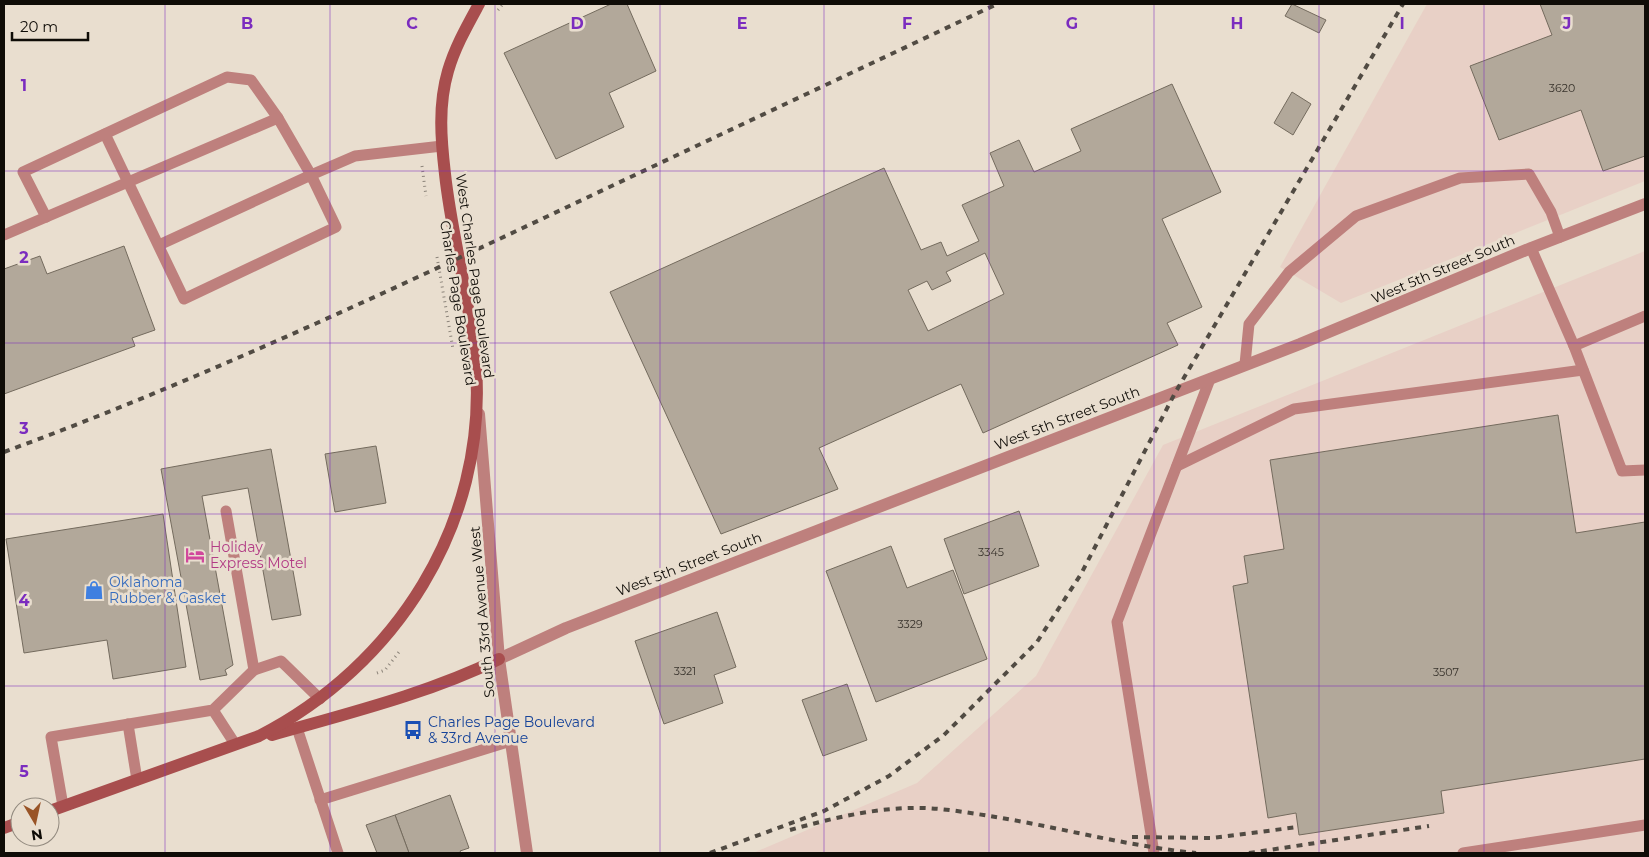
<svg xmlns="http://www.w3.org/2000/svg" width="1649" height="857" font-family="Montserrat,sans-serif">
	<rect width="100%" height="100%" fill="#e9decf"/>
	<g fill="#e8d0c6">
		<path d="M1427,4H1645V181L1341,303L1280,267Z"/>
		<path d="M1645,251V853H753L917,783L1036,676L1163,445Z"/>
	</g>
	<g fill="#b2a89a" stroke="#746b5e" fill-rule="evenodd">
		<path d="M611,4H627L656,71L609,93L624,127L556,159L504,53Z"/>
		<path d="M1292,4L1326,20L1319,33L1285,16Z"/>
		<path d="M1540,4H1645V156L1603,171L1581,110L1499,140L1470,66L1552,35Z"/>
		<path d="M1172,84L1221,192L1162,219L1202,307L1167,323L1178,345L983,433L961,384L819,448L838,489L721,534L610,292L884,168L921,250L941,242L947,256L979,241L962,205L1004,186L990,153L1019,140L1034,172L1081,151L1071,129ZM985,253L1004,294L928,331L908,290L927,281L932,290L951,281L946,272Z"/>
		<path d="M1292,92L1311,104L1293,135L1274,123Z"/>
		<path d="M124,246L155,330L132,338L135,346L4,394V269L40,256L47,274Z"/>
		<path d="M1558,415L1576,533L1645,522V759L1441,791L1444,813L1299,835L1296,813L1268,818L1233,586L1248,583L1244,556L1284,549L1270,460Z"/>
		<path d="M376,446L386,503L335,512L325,454Z"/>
		<path d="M271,449L301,615L272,620L248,488L202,496L233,665L225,670L227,675L200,680L161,469Z"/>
		<path d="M1019,511L1039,566L964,594L944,539Z"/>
		<path d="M163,514L186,667L113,679L107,640L24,653L6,539Z"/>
		<path d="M891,546L907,588L953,570L987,659L876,702L826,571Z"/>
		<path d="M717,612L736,667L714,675L723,703L664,724L635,641Z"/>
		<path d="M847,684L867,740L823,756L802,700Z"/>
		<path d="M450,795L469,848L460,851L461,853H409L395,815Z"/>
		<path d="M395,815L409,853H377L366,825Z"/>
	</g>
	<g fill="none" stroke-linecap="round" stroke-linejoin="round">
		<g stroke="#8c847a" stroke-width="3" stroke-dasharray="1 4" stroke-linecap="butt">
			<path d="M498,10L503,4"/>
			<path d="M422,166L426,196"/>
			<path d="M437,257L453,349"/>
			<path d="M377,673L385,670L399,652"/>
		</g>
		<g stroke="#be807d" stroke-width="11">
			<path d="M105,134L184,299L336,227L311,175L159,245"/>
			<path d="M46,217L23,172L227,77L251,80L278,118"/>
			<path d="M4,235L278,118L311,175L355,156L442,146"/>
			<path d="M1531,248L1574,346L1622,471L1645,470"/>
			<path d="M1574,346L1645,316"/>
			<path d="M1245,364L1249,324L1289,272L1356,216L1460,178L1529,174L1551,212L1560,237"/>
			<path d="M1177,466L1294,409L1583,370"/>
			<path d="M254,670L281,661L320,699"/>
			<path d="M213,710L235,744"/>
			<path d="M128,724L137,780"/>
			<path d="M297,728L338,853"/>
			<path d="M320,800L511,741"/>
			<path d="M63,806L51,737L213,710L254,670L226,511"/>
			<path d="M1154,853L1117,622L1210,379"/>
			<path d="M1463,853L1645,825"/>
		</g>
		<g stroke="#be807d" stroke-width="12">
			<path d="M479,414L499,659L527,853"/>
			<path d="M499,659L566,628L1300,344L1531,248L1645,204"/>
		</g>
		<g stroke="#a84e4e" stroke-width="12">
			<path d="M272,735C349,713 427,694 499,659"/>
			<path d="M50,811L259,736C396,666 487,524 476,367C471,303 452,239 445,174C441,140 438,105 448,71C455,47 467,26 479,4"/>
			<path d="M4,828L20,822"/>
		</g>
		<g stroke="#514b43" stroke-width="4" stroke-dasharray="6 6" stroke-linecap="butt">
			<path d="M4,452C189,384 368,301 546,217C696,146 847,75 997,4"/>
			<path d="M790,830C829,819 870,809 910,808C936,807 964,812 990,816C1058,827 1127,846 1196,853"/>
			<path d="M1132,837L1212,838L1298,827"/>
			<path d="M710,853L824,811L889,776L944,735L1037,642L1081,574L1175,393L1403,4"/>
			<path d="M1249,853L1429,826"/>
		</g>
	</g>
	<path fill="none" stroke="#7b2cbf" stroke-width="1" stroke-opacity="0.55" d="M165,4V853M330,4V853M495,4V853M660,4V853M824,4V853M989,4V853M1154,4V853M1319,4V853M1484,4V853M4,171H1645M4,343H1645M4,514H1645M4,686H1645"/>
	<defs>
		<g id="hotel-bare" transform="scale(1.5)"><path d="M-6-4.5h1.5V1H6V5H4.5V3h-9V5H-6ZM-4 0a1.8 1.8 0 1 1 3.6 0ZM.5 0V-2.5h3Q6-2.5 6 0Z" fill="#d1479c" stroke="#e9decf" stroke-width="2.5" paint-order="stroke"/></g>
		<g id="shop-bare" transform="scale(1.5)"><path d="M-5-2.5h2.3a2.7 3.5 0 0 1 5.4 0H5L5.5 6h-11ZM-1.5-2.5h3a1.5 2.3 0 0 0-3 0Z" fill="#3f7fe0" stroke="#e9decf" stroke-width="2.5" paint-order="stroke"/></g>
		<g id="bus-bare" transform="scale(1.5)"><path d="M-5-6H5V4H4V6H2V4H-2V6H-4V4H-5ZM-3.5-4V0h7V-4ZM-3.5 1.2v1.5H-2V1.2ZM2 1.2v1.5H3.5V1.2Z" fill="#1a4fb4" stroke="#e9decf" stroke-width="2.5" paint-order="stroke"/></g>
	</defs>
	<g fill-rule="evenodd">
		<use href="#hotel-bare" x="195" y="555"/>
		<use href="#shop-bare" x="94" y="590"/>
		<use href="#bus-bare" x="413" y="730"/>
	</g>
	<g text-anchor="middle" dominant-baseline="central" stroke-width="5" stroke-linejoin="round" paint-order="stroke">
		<g font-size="11" fill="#38332c">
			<text x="1562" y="88">3620</text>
			<text x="991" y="552">3345</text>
			<text x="910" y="624">3329</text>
			<text x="685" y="671">3321</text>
			<text x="1446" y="672">3507</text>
		</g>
		<g font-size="14" fill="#0f0c07" stroke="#e9decf">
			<text transform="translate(1443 269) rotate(-23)">West 5th Street South</text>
			<text transform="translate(475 276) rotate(82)">West Charles Page Boulevard</text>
			<text transform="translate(458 303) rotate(81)">Charles Page Boulevard</text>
			<text transform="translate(1067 418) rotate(-21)">West 5th Street South</text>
			<text transform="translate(689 564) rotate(-21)">West 5th Street South</text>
			<text transform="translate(482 612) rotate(-95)">South 33rd Avenue West</text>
		</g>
		<g font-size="14" fill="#b23c85" stroke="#e9decf" text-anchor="start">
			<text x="210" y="547">Holiday<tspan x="210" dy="16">Express Motel</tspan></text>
		</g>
		<g font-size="14" fill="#366cbe" stroke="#e9decf" text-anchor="start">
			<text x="109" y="582">Oklahoma<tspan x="109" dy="16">Rubber &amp; Gasket</tspan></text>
		</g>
		<g font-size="14" fill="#164399" stroke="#e9decf" text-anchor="start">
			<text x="428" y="722">Charles Page Boulevard<tspan x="428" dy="16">&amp; 33rd Avenue</tspan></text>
		</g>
	</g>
	<g font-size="16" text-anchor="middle" font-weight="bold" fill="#7b2cbf" stroke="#e9decf" stroke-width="5" stroke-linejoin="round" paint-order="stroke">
		<text x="247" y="29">B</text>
		<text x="412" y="29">C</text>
		<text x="577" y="29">D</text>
		<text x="742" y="29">E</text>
		<text x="907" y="29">F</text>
		<text x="1072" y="29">G</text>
		<text x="1237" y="29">H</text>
		<text x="1402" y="29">I</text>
		<text x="1567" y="29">J</text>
		<text x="24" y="91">1</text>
		<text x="24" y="263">2</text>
		<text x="24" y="434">3</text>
		<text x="24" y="606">4</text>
		<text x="24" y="777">5</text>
	</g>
	<rect width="1649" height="857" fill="none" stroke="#0f0c07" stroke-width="10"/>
	<g transform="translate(35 822) rotate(171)"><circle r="24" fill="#e9decf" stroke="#928a7f"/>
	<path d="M0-4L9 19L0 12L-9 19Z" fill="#995427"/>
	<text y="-8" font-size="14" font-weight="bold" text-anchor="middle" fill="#0f0c07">N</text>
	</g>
	<path d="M12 32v8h76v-8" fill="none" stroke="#0f0c07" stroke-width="2.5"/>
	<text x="20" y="32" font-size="15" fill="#0f0c07" stroke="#e9decf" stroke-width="4" paint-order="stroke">20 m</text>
</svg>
